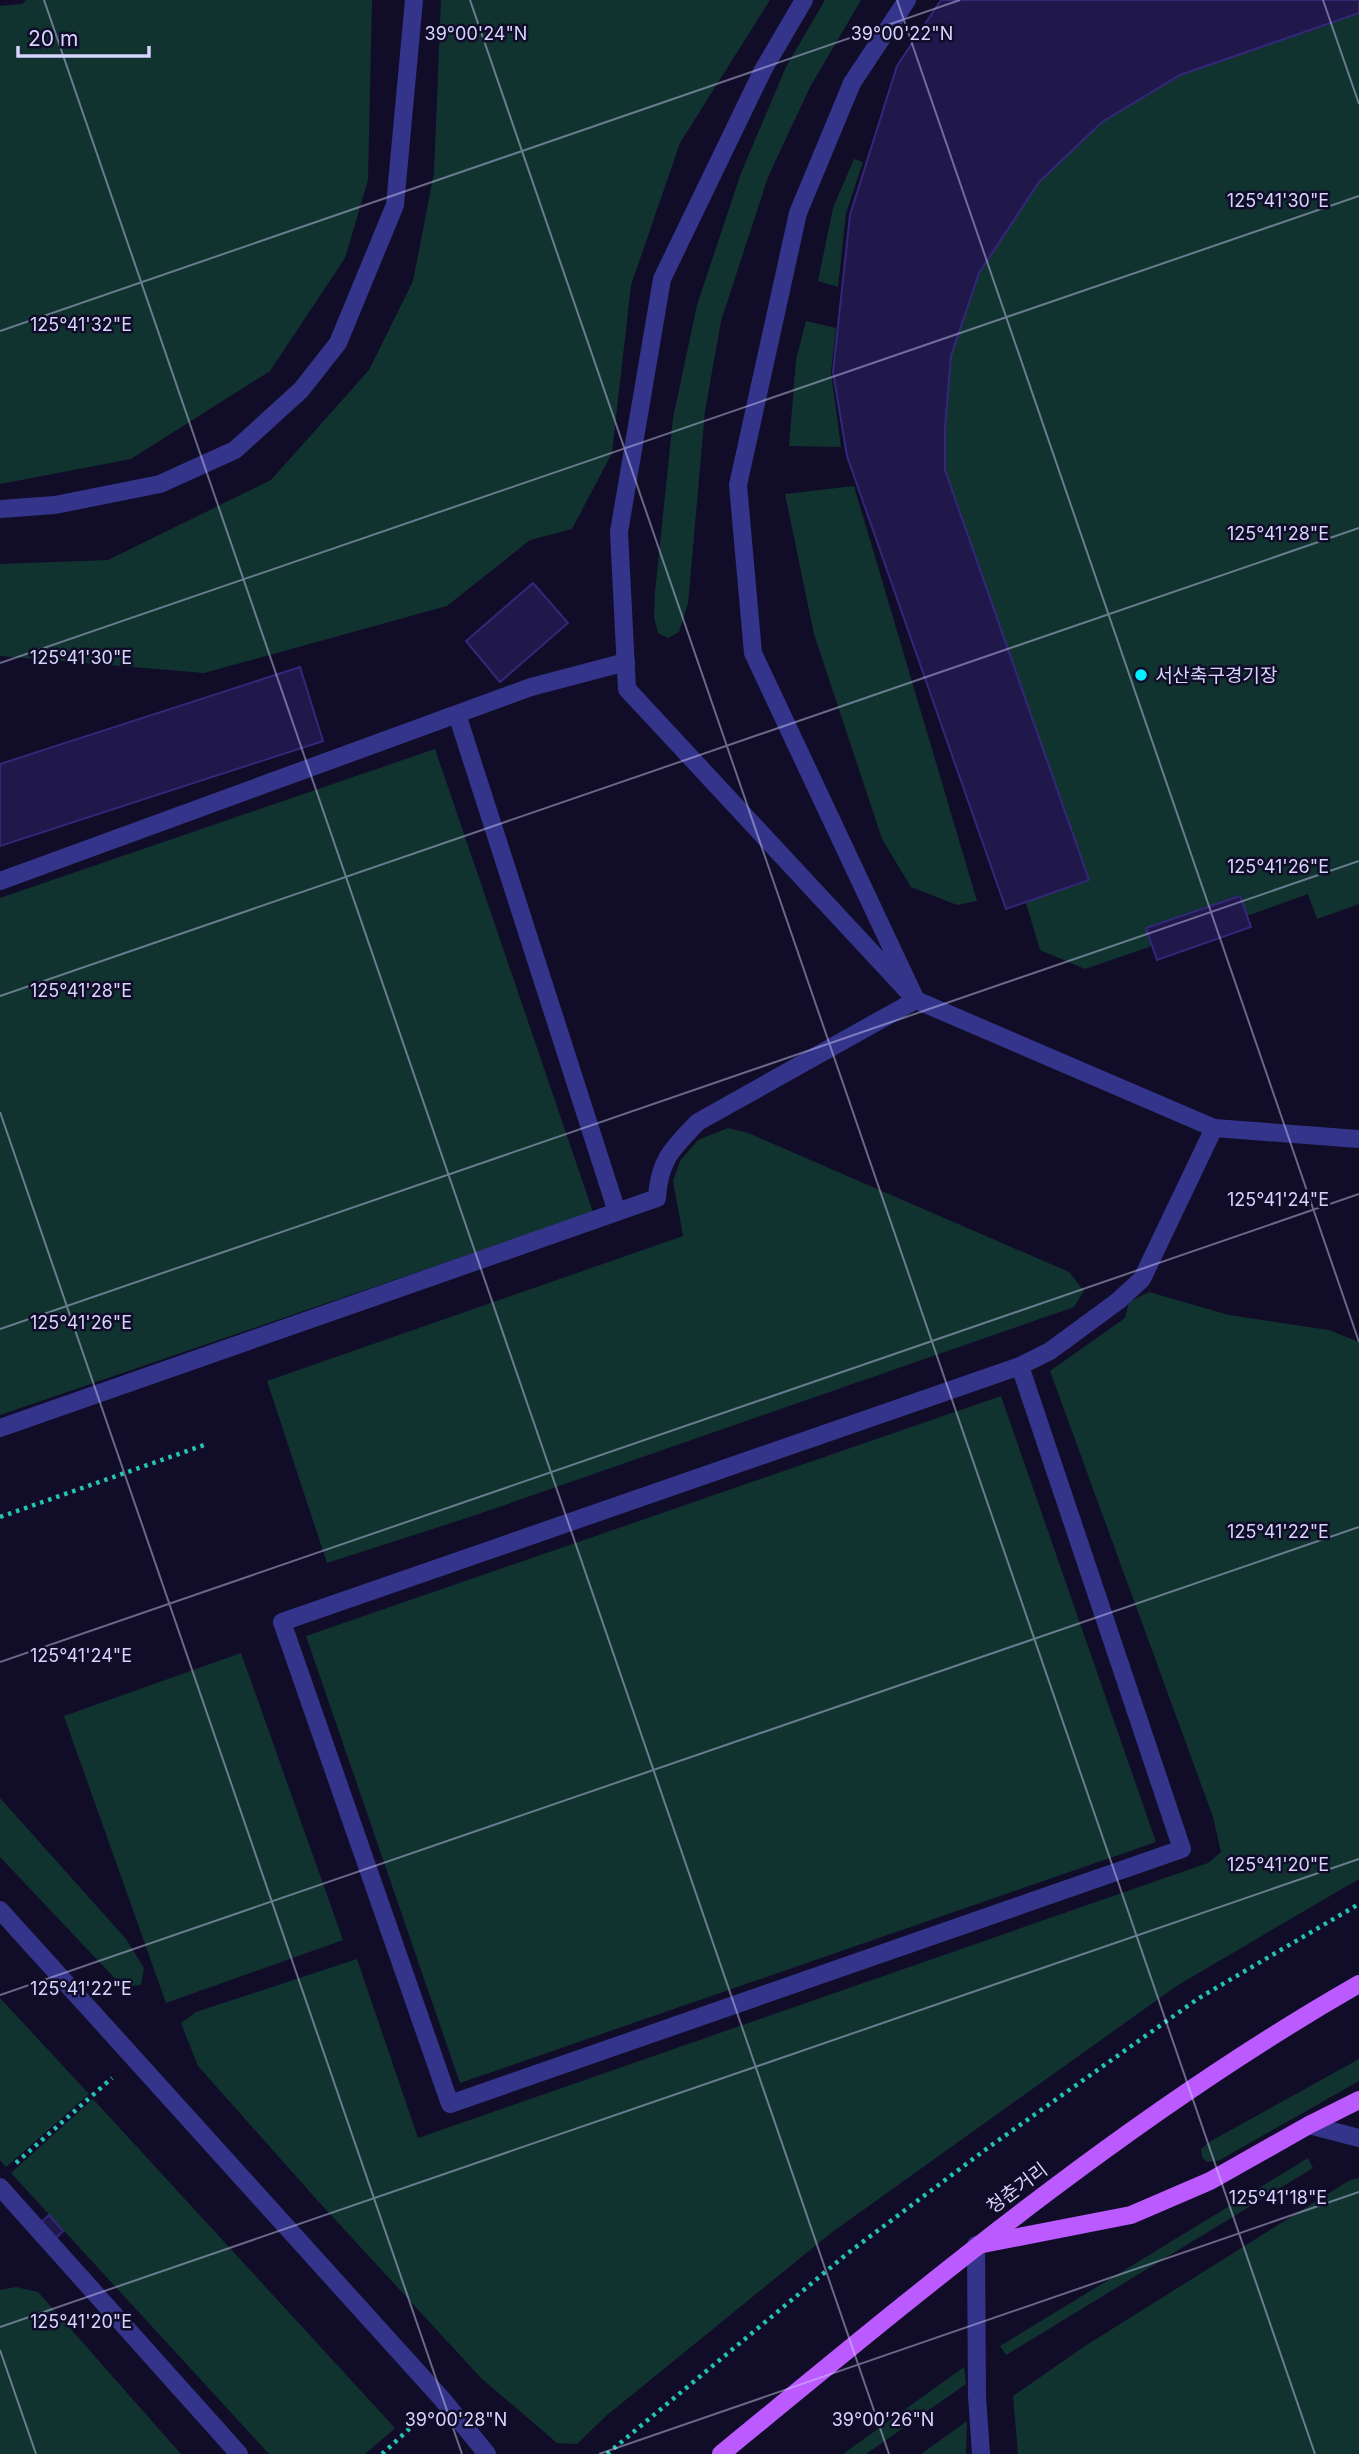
<svg xmlns="http://www.w3.org/2000/svg" width="1359" height="2454" font-family="Inter,'Noto Sans KR',sans-serif">
	<rect width="100%" height="100%" fill="#110d28"/>
	<g fill="#103330">
		<path d="M26,0H372L368,180L345,258L270,371L131,459L0,484V6L22,4Z"/>
		<path d="M441,0H770L680,143L631,285L612,453L572,529L530,540L447,606L204,673L0,656V564L108,560L271,480L369,370L413,281L434,173Z"/>
		<path d="M825,0H861L810,87L768,177L721,321L705,411L688,604L679,632L668,638L658,633L654,617L655,593L673,418L697,305L741,173L786,67Z"/>
		<path d="M941,0H1359V904L1317,919L1308,894L1247,916L1157,960L1152,946L1085,969L1040,950L1026,903L1006,909L847,456L833,372L850,215L897,66Z"/>
		<path d="M854,159L863,162L846,213L838,287L818,281L833,208Z"/>
		<path d="M806,321L836,328L831,372L841,447L789,446L796,360Z"/>
		<path d="M854,486L977,901L957,905L911,887L882,839L814,634L785,494Z"/>
		<path d="M435,749L593,1212L0,1415V898Z"/>
		<path d="M728,1128L748,1133L1069,1272L1084,1291L1074,1307L476,1515L327,1563L267,1381L683,1236L673,1181L680,1161L698,1140Z"/>
		<path d="M1149,1292L1229,1315L1329,1330L1359,1342V1879L1178,1985L831,2233L606,2416L577,2444L557,2443L481,2378L318,2201L198,2066L181,2023L196,2012L357,1959L418,2138L1208,1863L1221,1852L1213,1817L1050,1371L1125,1318L1129,1302Z"/>
		<path d="M1001,1396L1156,1842L460,2083L306,1636Z"/>
		<path d="M241,1653L343,1940L166,2003L64,1716Z"/>
		<path d="M0,1798L126,1939L144,1968L141,1985L123,1987L0,1857Z"/>
		<path d="M0,1998L89,2094L6,2167L0,2160Z"/>
		<path d="M1359,2059V2081L1218,2161L1207,2162L1202,2157L1201,2149L1211,2141Z"/>
		<path d="M93,2099L395,2428L365,2454H269L11,2173Z"/>
		<path d="M1308,2158L1313,2168L1006,2355L1000,2346Z"/>
		<path d="M1359,2178V2454H1018L1013,2396L1085,2346L1350,2180Z"/>
		<path d="M16,2287L38,2292L181,2454H0V2290Z"/>
		<path d="M964,2367L966,2384L866,2454H843Z"/>
		<path d="M967,2421L966,2454H921Z"/>
	</g>
	<g fill="#20174b" stroke="#342779" stroke-width="2">
		<path d="M941,0H1359V13L1180,75L1102,122L1039,182L979,273L951,356L945,428V470L1089,880L1006,909L847,456L833,372L850,215L897,66Z"/>
		<path d="M533,583L568,623L500,682L466,641Z"/>
		<path d="M300,667L323,741L0,846V764Z"/>
		<path d="M1240,896L1251,927L1157,960L1146,928Z"/>
		<path d="M49,2215L63,2231L52,2242L38,2225Z"/>
	</g>
	<g fill="none" stroke-linecap="round" stroke-linejoin="round">
		<g stroke="#24c3b3" stroke-width="4.5" stroke-dasharray="3.5 5" stroke-linecap="butt">
			<path d="M0,1517L207,1444"/>
			<path d="M16,2163L112,2078"/>
			<path d="M382,2454L420,2419"/>
			<path d="M607,2454L848,2253L989,2147L1199,1998L1359,1904"/>
		</g>
		<g stroke="#34348b" stroke-width="18">
			<path d="M907,0L852,83L798,213L738,485L753,653L916,1000L1214,1128L1359,1139"/>
			<path d="M0,881L531,687L626,662"/>
			<path d="M617,1212L657,1198C659,1160 673,1148 698,1122L916,1000L627,689L619,532L662,279L763,70L804,0"/>
			<path d="M1020,1366L1182,1849L450,2104L282,1622L1020,1366L1050,1351L1118,1301L1142,1279L1214,1128"/>
			<path d="M0,1428L617,1212L457,714"/>
			<path d="M1309,2125L1359,2138"/>
			<path d="M0,2187L239,2454"/>
			<path d="M976,2245L977,2396L981,2454"/>
		</g>
		<g stroke="#34348b" stroke-width="18">
			<path d="M0,509L55,505L160,484L235,450L301,390L338,343L395,205L414,0"/>
			<path d="M0,1910L442,2399L487,2454"/>
		</g>
		<g stroke="#bb5bff" stroke-width="18">
			<path d="M983,2244L1131,2215L1210,2181L1309,2125L1359,2100"/>
			<path d="M721,2454C926,2286 1128,2116 1359,1984"/>
		</g>
	</g>
	<path fill="none" stroke="#d7d4ff" stroke-width="2" stroke-opacity="0.45" d="M44,0L889,2454M470,0L1315,2454M897,0L1359,1342M1323,0L1359,104M0,331L960,0M0,663L1359,196M0,996L1359,528M0,1112L462,2454M0,1329L1359,861M0,1662L1359,1194M0,1995L1359,1527M0,2327L1359,1859M0,2350L36,2454M599,2454L1359,2192"/>
	<circle fill="#00f1ff" stroke="#110d28" stroke-width="2.5" cx="1141" cy="675" r="7"/>
	<g text-anchor="middle" dominant-baseline="central" stroke-width="5" stroke-linejoin="round" paint-order="stroke">
		<g font-size="19" fill="#d7d4ff" stroke="#110d28" text-anchor="start">
			<text x="1155" y="675">서산축구경기장</text>
		</g>
		<g font-size="19" fill="#d7d4ff" stroke="#110d28">
			<text transform="translate(1017 2188) rotate(-37)">청춘거리</text>
		</g>
	</g>
	<g font-size="18" text-anchor="middle" fill="#d7d4ff" stroke="#110d28" stroke-width="5" stroke-linejoin="round" paint-order="stroke">
		<text x="476" y="40">39°00'24"N</text>
		<text x="902" y="40">39°00'22"N</text>
		<text x="1278" y="207">125°41'30"E</text>
		<text x="81" y="331">125°41'32"E</text>
		<text x="1278" y="540">125°41'28"E</text>
		<text x="81" y="664">125°41'30"E</text>
		<text x="1278" y="873">125°41'26"E</text>
		<text x="81" y="997">125°41'28"E</text>
		<text x="1278" y="1206">125°41'24"E</text>
		<text x="81" y="1329">125°41'26"E</text>
		<text x="1278" y="1538">125°41'22"E</text>
		<text x="81" y="1662">125°41'24"E</text>
		<text x="1278" y="1871">125°41'20"E</text>
		<text x="81" y="1995">125°41'22"E</text>
		<text x="1278" y="2204">125°41'18"E</text>
		<text x="81" y="2328">125°41'20"E</text>
		<text x="456" y="2426">39°00'28"N</text>
		<text x="883" y="2426">39°00'26"N</text>
	</g>
	<path d="M18 46v10h131v-10" fill="none" stroke="#d7d4ff" stroke-width="3.5"/>
	<text x="28" y="46" font-size="21" fill="#d7d4ff" stroke="#110d28" stroke-width="5" paint-order="stroke">20 m</text>
</svg>
